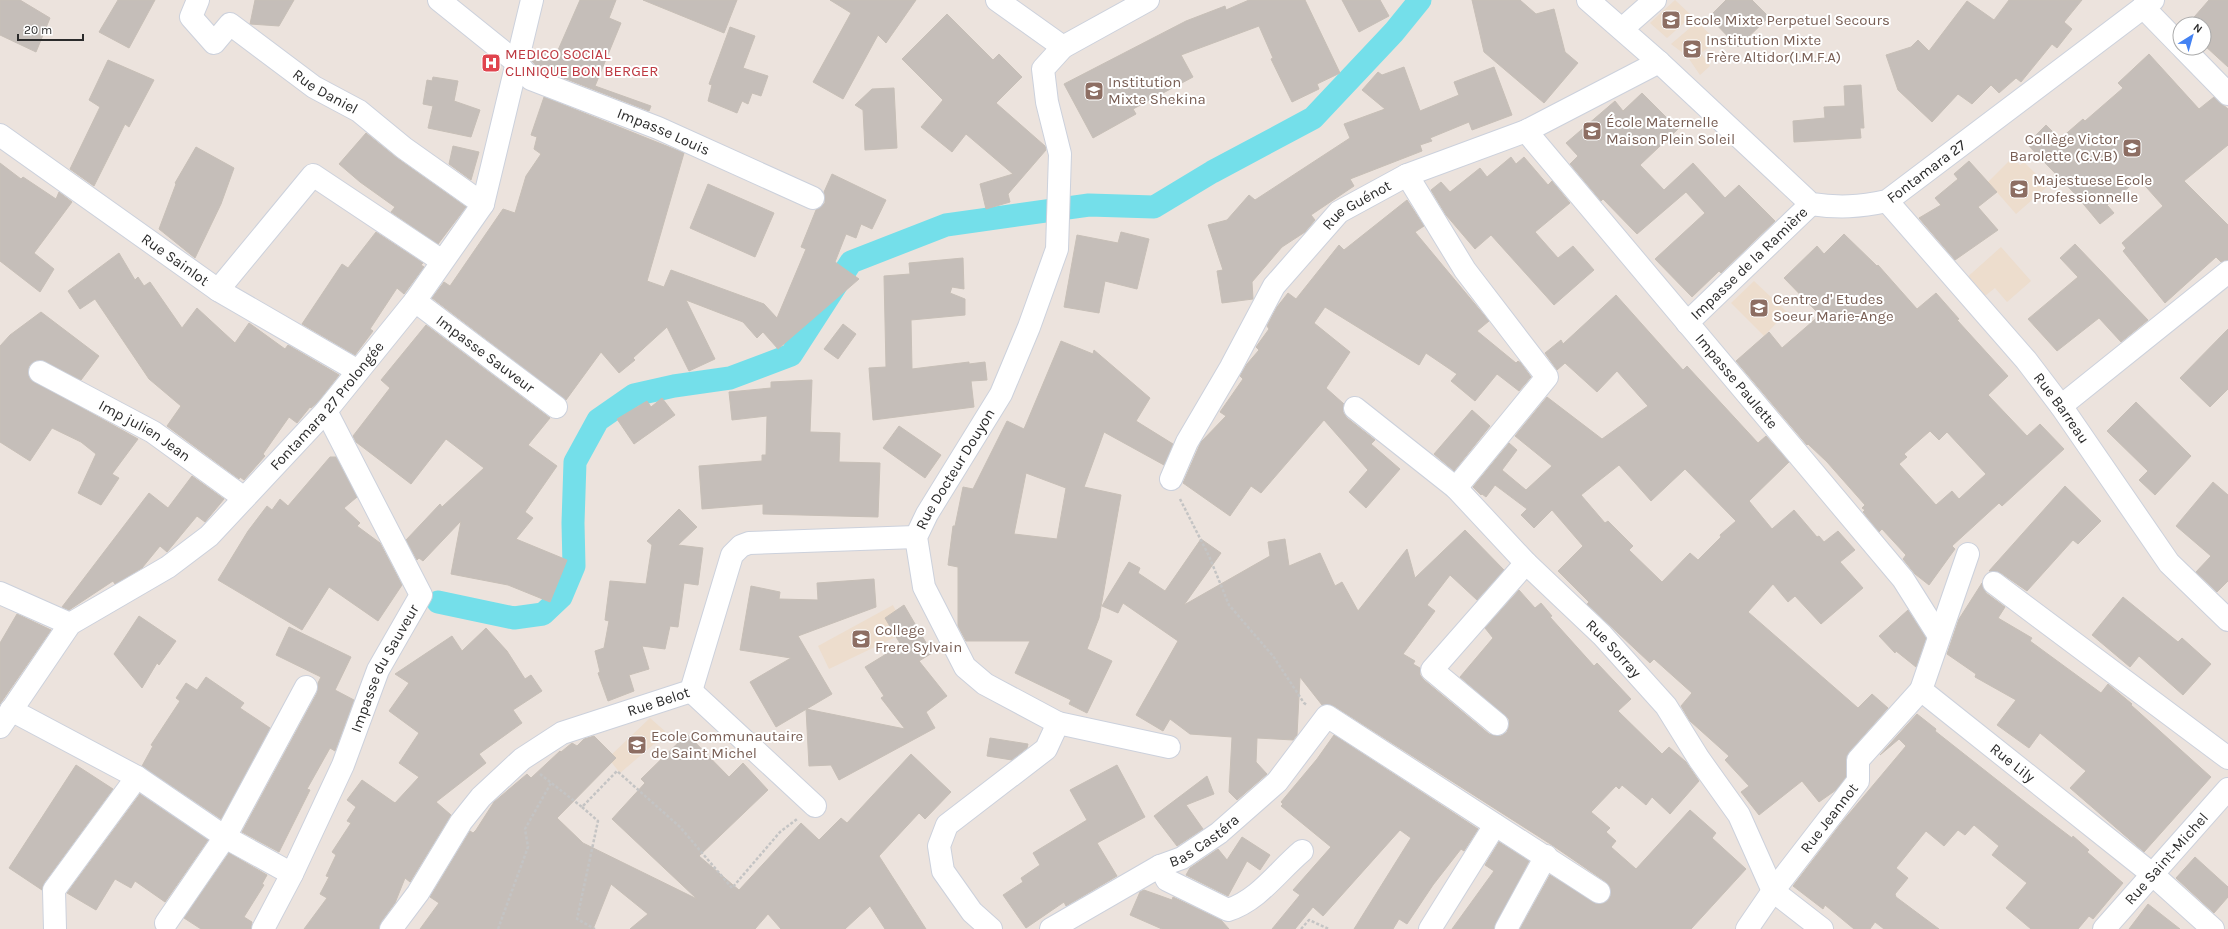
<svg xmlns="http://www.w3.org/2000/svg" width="2228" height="929" font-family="Karla,sans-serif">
	<rect width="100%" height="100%" fill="#ece3dd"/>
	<g fill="#edddcd">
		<path d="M1675,0L1692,16L1667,38L1650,23Z"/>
		<path d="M1697,22L1717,41L1701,53L1710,66L1700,75L1687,56L1671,44Z"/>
		<path d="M2012,158L2020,165L2024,162L2048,186L2016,214L1988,182Z"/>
		<path d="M2001,247L2031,281L2007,302L1995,288L1981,299L1963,281Z"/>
		<path d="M1754,281L1787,312L1764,336L1731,303Z"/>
		<path d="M893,605L906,632L829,669L818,646Z"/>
		<path d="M650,718L667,733L620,773L608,758Z"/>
	</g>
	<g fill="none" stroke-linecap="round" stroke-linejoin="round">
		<path stroke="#74dfea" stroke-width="23" d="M438,602L514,618L543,614L561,597L574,566L573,523L575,462L598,420L634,395L674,386L730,378L791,355L851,262L946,225L1089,205L1154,207L1212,172L1313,118L1394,32L1420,0"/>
	</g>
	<g fill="#c5beb9" stroke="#c7bfb7" fill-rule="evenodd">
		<path d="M0,0H20L50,18L36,52L0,35Z"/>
		<path d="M118,0H155L129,48L99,32Z"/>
		<path d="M255,0H294L279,26L250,24Z"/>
		<path d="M580,0H616L609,18L621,23L595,86L651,106L649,111L538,68L532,61L537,50L555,57Z"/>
		<path d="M643,0H737L724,33Z"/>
		<path d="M830,0H916L886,43L878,35L843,99L813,82L851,13Z"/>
		<path d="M1249,0H1305L1340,73L1317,84L1319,89L1292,102L1271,59L1273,58L1259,26L1181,55L1193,77L1133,109L1136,114L1093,138L1064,84L1186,21L1225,6L1226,10Z"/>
		<path d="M1342,0H1380L1389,16L1359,32Z"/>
		<path d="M1472,0H1520L1536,14L1554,9L1565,52L1578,63L1544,103L1484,52Z"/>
		<path d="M1726,0H1752L1769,17L1738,47L1709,17Z"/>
		<path d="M2009,0H2082L2064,22L2072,29L2057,48L2052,44L2021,82L2016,78L1999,93L1991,85L1972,104L1958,94L1932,122L1898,90L1886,55L1911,47L1918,40L1929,51L1967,1L1994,20Z"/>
		<path d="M2209,0H2228V67L2204,45V24H2188Z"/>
		<path d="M947,14L993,60L999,54L1022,77L996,103L1045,146L1046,150L1008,194L1010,202L986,209L980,184L1013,174L966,134L952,152L921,127L943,100L902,59Z"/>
		<path d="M730,27L755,36L743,68L768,76L761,96L752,93L748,104L742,101L737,113L708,101L712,85L709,84Z"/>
		<path d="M2149,54L2199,109L2214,97L2228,109V145L2184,181L2228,225V260L2221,262L2216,257L2165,303L2123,251L2126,248L2122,243L2163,206L2139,179L2107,205L2114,213L2100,224L2075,194L2027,144L2046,125L2060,139L2083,119L2085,121L2123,88L2118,83Z"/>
		<path d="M108,60L154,80L129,127L125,124L94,186L70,169L100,107L89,100Z"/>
		<path d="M1404,67L1420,111L1459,95L1454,82L1494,67L1512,115L1472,130L1469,122L1430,138L1432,141L1420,145L1422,151L1350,179L1354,186L1311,215L1315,220L1305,232L1282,247L1252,282L1253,299L1222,303L1217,271L1223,270L1208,225L1227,220L1249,195L1255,200L1350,138L1344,124L1385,109L1362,90L1378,72L1382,75Z"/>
		<path d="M433,77L458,81L454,101L480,110L471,137L428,128L433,106L423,104L427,80L432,81Z"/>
		<path d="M1861,85L1864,128H1860L1861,138L1794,142L1793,121L1825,118L1824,107L1845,106L1844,86Z"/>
		<path d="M894,88L897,148L865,150L863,110L855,105L872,89Z"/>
		<path d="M1642,93L1678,129L1640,165L1664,190L1693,163L1725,198L1739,185L1775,221L1721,273L1719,271L1692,297L1655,259L1705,213L1686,192L1637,234L1603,199L1601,201L1570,164L1578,156L1566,143L1615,101L1623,111Z"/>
		<path d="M544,97L684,153L647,281L664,287L671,270L764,304L777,318L806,249L801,247L816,210L825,203L824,192L832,174L886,200L872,229L861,224L856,238L846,234L835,262L859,279L778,349L763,332L757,338L743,322L686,300L715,359L689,371L667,327L633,358L635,360L619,373L601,352L566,400L432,298L444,282L450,286L503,209L515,213L526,176L541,154L534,149L537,137L531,135Z"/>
		<path d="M366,133L397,158L466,207L438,244L391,212L395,207L360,182L339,164Z"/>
		<path d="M453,146L479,152L471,180L449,164Z"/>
		<path d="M196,147L234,168L221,204L195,258L159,229L176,184L175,183Z"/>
		<path d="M1511,157L1516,164L1524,157L1548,185L1552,181L1570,203L1535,232L1558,258L1573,246L1594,270L1554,305L1491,235L1475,249L1446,215L1431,190L1441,182L1450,192L1480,168L1487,177Z"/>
		<path d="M1969,161L1997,192L1978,207L1998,230L1955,260L1919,218L1941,205L1935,198L1958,179L1954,174Z"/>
		<path d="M0,163L21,179L23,177L56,199L59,192L72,202L34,253L54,269L40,292L0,261Z"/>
		<path d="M708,184L774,213L755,257L690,228Z"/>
		<path d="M1407,200L1424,226L1415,232L1489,321L1477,331L1516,363L1518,361L1521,363L1531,377L1519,391L1497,374L1475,401L1451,381L1457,374L1426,353L1419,365L1325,307L1314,323L1350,352L1326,388L1344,404L1343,412L1347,418L1375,440L1371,444L1400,469L1366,508L1349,492L1368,470L1324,420L1261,493L1251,486L1230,516L1183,483L1201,442L1226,416L1220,412L1243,379L1240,376L1247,364L1259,350L1256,347L1269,329L1267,326L1277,307L1288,293L1296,299L1339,245L1344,250Z"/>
		<path d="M376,232L423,263L421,265L424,267L404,294L397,288L370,329L373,331L355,355L302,324L342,264L348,268Z"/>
		<path d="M1121,232L1149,239L1137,289L1105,281L1099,313L1064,307L1077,235L1118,243Z"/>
		<path d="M1844,234L1877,266L1878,265L1917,309L1936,293L1959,319L1957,320L2008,376L1988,395L2027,436L2040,424L2064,449L2002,506L1999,503L1952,546L1955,549L1929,585L1915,574L1903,559L1906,555L1882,529L1879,532L1863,512L1865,510L1862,508L1865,505L1827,462L1808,444L1807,445L1736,361L1769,332L1782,348L1820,315L1784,278L1817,246L1824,254ZM1930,431L1939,440L1947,432L1986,474L1959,499L1952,491L1936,505L1899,464L1907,457L1904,454Z"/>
		<path d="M2075,244L2148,320L2121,342L2099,318L2057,351L2028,319L2078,277L2060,258Z"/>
		<path d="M119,253L135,280L138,277L144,286L150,282L182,328L197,308L235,343L249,323L285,349L288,345L339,375L317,403L311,408L310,407L297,423L289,417L263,454L265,456L244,480L240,477L239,479L167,426L181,406L149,379L95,299L80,309L68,291Z"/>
		<path d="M963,258L964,289L952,287L950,293L965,299V315L911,320L912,369L969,362V364L985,362L987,380L971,381L974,407L873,420L869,368L886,367L884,276L910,274L909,263Z"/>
		<path d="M1616,295L1683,370L1687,366L1758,443L1766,436L1789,462L1749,501L1772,529L1794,510L1817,537L1819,536L1824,542L1838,531L1855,550L1840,562L1863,588L1821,624L1795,596L1788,602L1773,584L1748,612L1858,708L1872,694L1888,708L1849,752L1846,760V777L1836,790L1819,802L1802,781L1759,815L1741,792L1749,786L1725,760L1729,756L1690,721L1681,706L1692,693L1654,659L1650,663L1587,604L1589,602L1558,571L1583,546L1552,510L1534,528L1521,515L1527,509L1495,485L1486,497L1482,494L1481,495L1473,487L1509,443L1517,450L1502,470L1526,490L1552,466L1515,436L1547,397L1602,439L1648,406L1617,371L1597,392L1565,363L1557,370L1545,353L1561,340L1563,344ZM1619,465L1651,501L1685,469L1736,521L1720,535L1721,537L1698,560L1690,553L1662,582L1629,550L1633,546L1608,521L1605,523L1581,495Z"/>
		<path d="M41,312L99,356L81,380L40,360L33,362L29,366L28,373L30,379L138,439L112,474L119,478L101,505L78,493L96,454L81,442L52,428L30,461L0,442V346L10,335Z"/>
		<path d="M843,324L856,334L838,359L824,349Z"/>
		<path d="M426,325L550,418L528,445L557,466L525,512L533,518L516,539L567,560L550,602L508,585L451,574L461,521L423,561L419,558L417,560L406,540L440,504L442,507L484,468L446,439L411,484L356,442L353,436L390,388L381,380Z"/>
		<path d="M2228,329V389L2210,407L2180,378Z"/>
		<path d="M1061,341L1093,354L1094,350L1150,398L1136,421L1173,444L1164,465L1104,432L1084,487L1121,495L1099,618L1087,649L1112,661L1087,713L1069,704L1071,700L1015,673L1030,641H966L958,626V567L948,565L953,526H955L963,487L973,489L1007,421L1024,429ZM1026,473L1066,488L1057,539L1014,534Z"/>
		<path d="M812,380L810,432L840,433L839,462L880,463L878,517L763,514V504L702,509L699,466L762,461V455H766L767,416L732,420L729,392L771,388V382Z"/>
		<path d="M662,398L675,415L634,444L617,419L647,401L651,407Z"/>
		<path d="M2136,402L2191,456L2155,495L2139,480L2148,471L2107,431Z"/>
		<path d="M1472,410L1490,426L1454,471L1434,454Z"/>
		<path d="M899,426L941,455L925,478L883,448Z"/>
		<path d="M330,457H336L357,497L344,508L360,523L357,526L380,543L402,585L378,621L329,587L302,630L218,580L248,531L267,506L272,510L280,499L288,506Z"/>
		<path d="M192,476L224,499L205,522L197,516L167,552L160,546L142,568L115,584L113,581L69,610L62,607L149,493L168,508Z"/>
		<path d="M2213,482L2228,495V581L2217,592L2196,572L2211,556L2176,526Z"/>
		<path d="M2065,486L2101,521L2078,544L2073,540L2027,591L2001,573L1989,571Z"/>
		<path d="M679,509L697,527L678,545L703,548L698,585L684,583L678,627L670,626L665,649L642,646L649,669L629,675L634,691L608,701L598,673L600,672L595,651L604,648L609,621L605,620L610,581L646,584L652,545L647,541Z"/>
		<path d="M1465,530L1504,570L1477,600L1450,575L1427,605L1435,611L1403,654L1415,661L1413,664L1420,668V675L1424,680L1489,734L1501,736L1507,732L1509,726V719L1460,677L1493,638L1485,628L1519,590L1535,608L1541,603L1552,616L1550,617L1594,666L1597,663L1631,699L1618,711L1662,754L1669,747L1686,762L1699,781L1670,814L1652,797L1646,805L1622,785L1619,789L1616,786L1591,812L1610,828L1606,832L1616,841L1611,847L1636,869L1690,810L1716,833L1712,838L1746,869L1691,929H1520L1550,875L1598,904L1604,903L1609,899L1611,893L1610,887L1606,882L1552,845L1334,706L1322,705L1300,677L1297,735L1293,740L1257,738L1256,762L1267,774L1237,800L1229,792L1232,737L1190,734L1170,719L1163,731L1136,715L1178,641L1123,603L1118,613L1102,606L1129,562L1140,568L1138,573L1165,591L1201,539L1221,553L1184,605L1270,556L1268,542L1285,539L1289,566L1320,553L1335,586L1342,582L1358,611L1407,549L1415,578Z"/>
		<path d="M874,579L876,607L798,636L832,694L776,727L750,682L791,658L740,650L751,586L780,592L779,599L818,600L817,583Z"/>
		<path d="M1982,583L1986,593L2005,607L1998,618L2032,638L2030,641L2101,693L2108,684L2132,704L2131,705L2211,777L2144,852L2070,788L2086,771L2040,733L2029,748L1997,725L2016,700L1975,677L1976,674L1947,654L1959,619Z"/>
		<path d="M2123,597L2178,642L2182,638L2211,664L2183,695L2139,656L2130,667L2092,635Z"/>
		<path d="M904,605L932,653L919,661L947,696L926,712L935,728L839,780L831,765L809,766L806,709L905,729L881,698L884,696L865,667L901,645L885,618Z"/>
		<path d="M1908,610L1926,638L1916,667L1896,651L1895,653L1879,636Z"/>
		<path d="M17,614L51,630L0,704V643Z"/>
		<path d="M139,616L176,641L159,665L157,663L142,688L114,654Z"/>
		<path d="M289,627L351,657L335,690L354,700L335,751L330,748L307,789L310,790L279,852L242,832L317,693L318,683L321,677L276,655Z"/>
		<path d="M486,628L507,651L525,679L531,675L542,691L513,710L522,723L479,754L486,763L436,802L451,815L410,882L405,878L395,903L381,922L379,929H304L327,898L320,894L329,877L326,876L336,855L332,852L351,823L347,821L356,807L347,800L362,780L395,803L419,777L399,763L419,733L389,711L409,683L395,674L452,636L462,651Z"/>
		<path d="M206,677L244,703L240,708L270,728L221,819L142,766L153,746L151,745L180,701L176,698L186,683L197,690Z"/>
		<path d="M1917,714L1936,729L1935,731L2030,806L2072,838L2073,836L2089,850L2087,852L2123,883L2093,919L2089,916L2078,929H2031L2006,908L2027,883L1992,855L1999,846L1974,825L1965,835L1958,830L1944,846L1926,831L1896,868L1908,878L1895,894L1896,897L1939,929H1884L1875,922L1870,929H1854L1825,905L1823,909L1793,886L1843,821L1906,746L1899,739L1880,755Z"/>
		<path d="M687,734L729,777L743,763L768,790L699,856L739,890L801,823L819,840L841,818L847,823L911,754L951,792L925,819L919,813L879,856L926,929H885L870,906L845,929H781L768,914L755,929H630L648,914L611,884L593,929H420L439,903L430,897L470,831L473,833L476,830L494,802L527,774L531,778L560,751L561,752L572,743L577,746L584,739L594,736L616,758L557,818L583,843L697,899L612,819L645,783L641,779Z"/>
		<path d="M1334,735L1478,829L1464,851L1461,849L1433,885L1407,924L1399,919L1393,929H1354L1411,838L1400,830L1323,916L1313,907L1295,929H1272L1300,895L1293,890L1331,847L1281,806L1283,804L1281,802L1317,759Z"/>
		<path d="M990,738L1028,744L1027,748L1012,760L987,756Z"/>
		<path d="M76,765L113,789L44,883L42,890L9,868Z"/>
		<path d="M1117,765L1145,817L1097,843L1117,876L1066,906L1064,902L1026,928L1003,895L1023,882L1021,878L1040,865L1033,853L1087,820L1070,790Z"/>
		<path d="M1207,776L1214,794L1186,805L1203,829L1177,846L1154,816Z"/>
		<path d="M140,794L208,840L165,902L135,881L131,888L115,879L96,910L67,893Z"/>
		<path d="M1242,837L1270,855L1260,870L1247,861L1228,896L1186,875L1190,868L1218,849L1227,860Z"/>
		<path d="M1499,842L1529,861L1494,929H1452L1494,871L1485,865Z"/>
		<path d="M229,853L267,875L262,884L264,885L244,917L252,922L251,929H201L184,918Z"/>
		<path d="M2195,857L2228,887V897L2214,913L2176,878Z"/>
		<path d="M1144,890L1172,900L1173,897L1221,920L1229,929H1162L1130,915L1140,892Z"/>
		<path d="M2148,904L2180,929H2129Z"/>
	</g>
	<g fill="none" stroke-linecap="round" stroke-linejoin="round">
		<g stroke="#ccd1dc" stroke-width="24">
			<g id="street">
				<path id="s1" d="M198,0L191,17L214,43L230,24L314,87L359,111L404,148L483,204"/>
				<path id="s2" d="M439,0L516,62L531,79L658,128L813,198"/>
				<path d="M997,0L1063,47"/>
				<path id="s3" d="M1588,0L1659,62L1811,204C1839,208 1859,207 1887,201L2153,0"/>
				<path d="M2143,7L2180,45"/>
				<path d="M1622,29L1655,0"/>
				<path d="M2183,48L2228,94"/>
				<path id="s4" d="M1526,131L1903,579L1939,636"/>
				<path id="s5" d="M0,135L218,290L358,371"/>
				<path d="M1407,175L1465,270L1547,377L1456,488"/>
				<path id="s6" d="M1887,201L2026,360L2061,406L2169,563L2228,620"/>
				<path d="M218,290L313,175L442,261"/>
				<path id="s7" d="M415,301L556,407"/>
				<path id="s8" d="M1687,323L1811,204"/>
				<path id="s9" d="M40,372L153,432L244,498"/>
				<path d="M2061,406L2228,272"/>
				<path id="s10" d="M1355,408L1456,488L1526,563L1602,635L1666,706L1699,759L1739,815L1773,891L1822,929"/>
				<path id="s11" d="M1171,479L1187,442L1231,367L1274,286L1339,212L1407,175L1526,131L1659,62"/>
				<path id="s12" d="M1968,554L1921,690L2152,874L2213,929"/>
				<path d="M1994,583L2228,758"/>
				<path d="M0,593L70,624"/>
				<path d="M691,691L815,806"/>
				<path d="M11,710L137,777L225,837L292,874"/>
				<path d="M1058,723L1169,747"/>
				<path d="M1497,724L1432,670L1526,563"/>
				<path id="s13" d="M0,727L70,624L168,567L209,536L326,411L415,301L483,204L532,0"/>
				<path d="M1160,866L1167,880L1228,910C1259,900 1278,871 1302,851"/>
				<path d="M166,923L225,837L306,687"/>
				<path d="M55,929L54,890L137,777"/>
				<path id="s14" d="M263,929L292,874L343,765L378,670L421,595L326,411"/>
				<path id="s15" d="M391,929L418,893L461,822L481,797L522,759L562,733L691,691L732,555L741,546L749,543L916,537"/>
				<path id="s16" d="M991,929L972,912L943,871L939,846L947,825L1046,749L1058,723L985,684L965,667L924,587L916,537L927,514L1001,394L1029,327L1057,249L1060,154L1047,102L1043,69L1063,47L1148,0"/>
				<path id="s17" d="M1051,929L1160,866L1182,858L1219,833L1277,782L1327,716L1599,892"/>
				<path d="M1430,929L1495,825"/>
				<path d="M1506,929L1546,856"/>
				<path id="s18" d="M1747,929L1773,891L1858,781V760L1921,690"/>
				<path id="s19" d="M2104,929L2228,789"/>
			</g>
		</g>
		<g stroke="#c4c4c4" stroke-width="2.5" stroke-dasharray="3 2" stroke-linecap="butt">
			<path d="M1180,499L1209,556L1229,605L1273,656L1304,703L1307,705"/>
			<path d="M540,774L582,807L617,771L680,827L732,888L780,832L797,819"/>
			<path d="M582,807L598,821L577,919L595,929"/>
			<path d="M498,929L528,847L525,829L551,783"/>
			<path d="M1301,929L1309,920L1329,929"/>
		</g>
		<use href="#street" stroke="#fff" stroke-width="22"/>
	</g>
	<defs>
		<g id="school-square" transform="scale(1)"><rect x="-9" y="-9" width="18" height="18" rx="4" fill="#8d6e63" stroke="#fff"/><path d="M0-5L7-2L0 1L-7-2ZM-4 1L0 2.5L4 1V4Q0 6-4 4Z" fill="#fff"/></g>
		<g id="hospital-square" transform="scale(1)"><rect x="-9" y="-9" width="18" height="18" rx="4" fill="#e0444e" stroke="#fff"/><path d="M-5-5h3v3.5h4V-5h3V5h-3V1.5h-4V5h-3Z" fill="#fff"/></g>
		<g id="university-square" transform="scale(1)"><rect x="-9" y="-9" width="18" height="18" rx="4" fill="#8d6e63" stroke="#fff"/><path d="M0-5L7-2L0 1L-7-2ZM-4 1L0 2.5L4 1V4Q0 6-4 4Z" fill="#fff"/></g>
	</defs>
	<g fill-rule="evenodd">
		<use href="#school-square" x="1671" y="20"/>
		<use href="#school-square" x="1692" y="49"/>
		<use href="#hospital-square" x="491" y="63"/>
		<use href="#school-square" x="1094" y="91"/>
		<use href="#school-square" x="1592" y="131"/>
		<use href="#school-square" x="2132" y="148"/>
		<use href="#university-square" x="2019" y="189"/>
		<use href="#school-square" x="1759" y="308"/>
		<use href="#school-square" x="861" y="639"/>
		<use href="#school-square" x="637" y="745"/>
	</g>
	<g text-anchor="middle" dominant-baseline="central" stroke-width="4" stroke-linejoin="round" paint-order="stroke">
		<g font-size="15" fill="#785e54" stroke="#fff" text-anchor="start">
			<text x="1685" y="20">Ecole Mixte Perpetuel Secours</text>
			<text x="1706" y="40">Institution Mixte<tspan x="1706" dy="17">Frère Altidor(I.M.F.A)</tspan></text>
			<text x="1108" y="82">Institution<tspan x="1108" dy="17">Mixte Shekina</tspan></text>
			<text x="1606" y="122">École Maternelle<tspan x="1606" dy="17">Maison Plein Soleil</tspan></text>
			<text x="2118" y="139" text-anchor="end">Collège Victor<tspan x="2118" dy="17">Barolette (C.V.B)</tspan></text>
			<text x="2033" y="180">Majestuese Ecole<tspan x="2033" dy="17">Professionnelle</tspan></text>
			<text x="1773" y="299">Centre d' Etudes<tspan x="1773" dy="17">Soeur Marie-Ange</tspan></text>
			<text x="875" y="630">College<tspan x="875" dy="17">Frere Sylvain</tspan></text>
			<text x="651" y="736">Ecole Communautaire<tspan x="651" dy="17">de Saint Michel</tspan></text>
		</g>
		<g font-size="15" fill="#be3a42" stroke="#fff" text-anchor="start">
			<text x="505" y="54">MEDICO SOCIAL<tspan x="505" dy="17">CLINIQUE BON BERGER</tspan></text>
		</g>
		<g font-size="15" fill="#2b2b2b" stroke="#fff">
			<text stroke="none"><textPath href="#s1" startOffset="195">Rue Daniel</textPath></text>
			<text stroke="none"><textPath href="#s2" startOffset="264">Impasse Louis</textPath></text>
			<text stroke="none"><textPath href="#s3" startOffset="428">Fontamara 27</textPath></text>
			<text stroke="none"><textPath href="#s11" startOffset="336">Rue Guénot</textPath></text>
			<text stroke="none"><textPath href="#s5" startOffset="215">Rue Sainlot</textPath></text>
			<text stroke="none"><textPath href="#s8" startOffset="86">Impasse de la Ramière</textPath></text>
			<text stroke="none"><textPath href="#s7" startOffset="88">Impasse Sauveur</textPath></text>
			<text stroke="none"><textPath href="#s4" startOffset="327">Impasse Paulette</textPath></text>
			<text stroke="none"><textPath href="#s13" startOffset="465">Fontamara 27 Prolongée</textPath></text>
			<text stroke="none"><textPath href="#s6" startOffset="271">Rue Barreau</textPath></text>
			<text stroke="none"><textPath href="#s9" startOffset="120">Imp julien Jean</textPath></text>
			<text stroke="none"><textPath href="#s16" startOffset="605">Rue Docteur Douyon</textPath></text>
			<text stroke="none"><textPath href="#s10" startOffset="354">Rue Sorray</textPath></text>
			<text stroke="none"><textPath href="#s14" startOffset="288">Impasse du Sauveur</textPath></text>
			<text stroke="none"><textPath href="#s15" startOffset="365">Rue Belot</textPath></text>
			<text stroke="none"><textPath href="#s12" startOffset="261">Rue Lily</textPath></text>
			<text stroke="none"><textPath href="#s18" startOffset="138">Rue Jeannot</textPath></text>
			<text stroke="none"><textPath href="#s17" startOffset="177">Bas Castéra</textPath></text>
			<text stroke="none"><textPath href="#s19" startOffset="94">Rue Saint-Michel</textPath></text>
		</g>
	</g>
	<g transform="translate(2192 36) rotate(37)"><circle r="19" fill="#ffffff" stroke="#aaaaaa"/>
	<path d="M0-3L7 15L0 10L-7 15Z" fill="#4382f3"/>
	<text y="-6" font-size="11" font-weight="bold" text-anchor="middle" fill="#2b2b2b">N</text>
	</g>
	<path d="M18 34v6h65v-6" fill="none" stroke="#2b2b2b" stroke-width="2"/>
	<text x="24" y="34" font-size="12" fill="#2b2b2b" stroke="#ffffff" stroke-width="3" paint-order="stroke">20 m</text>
</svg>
